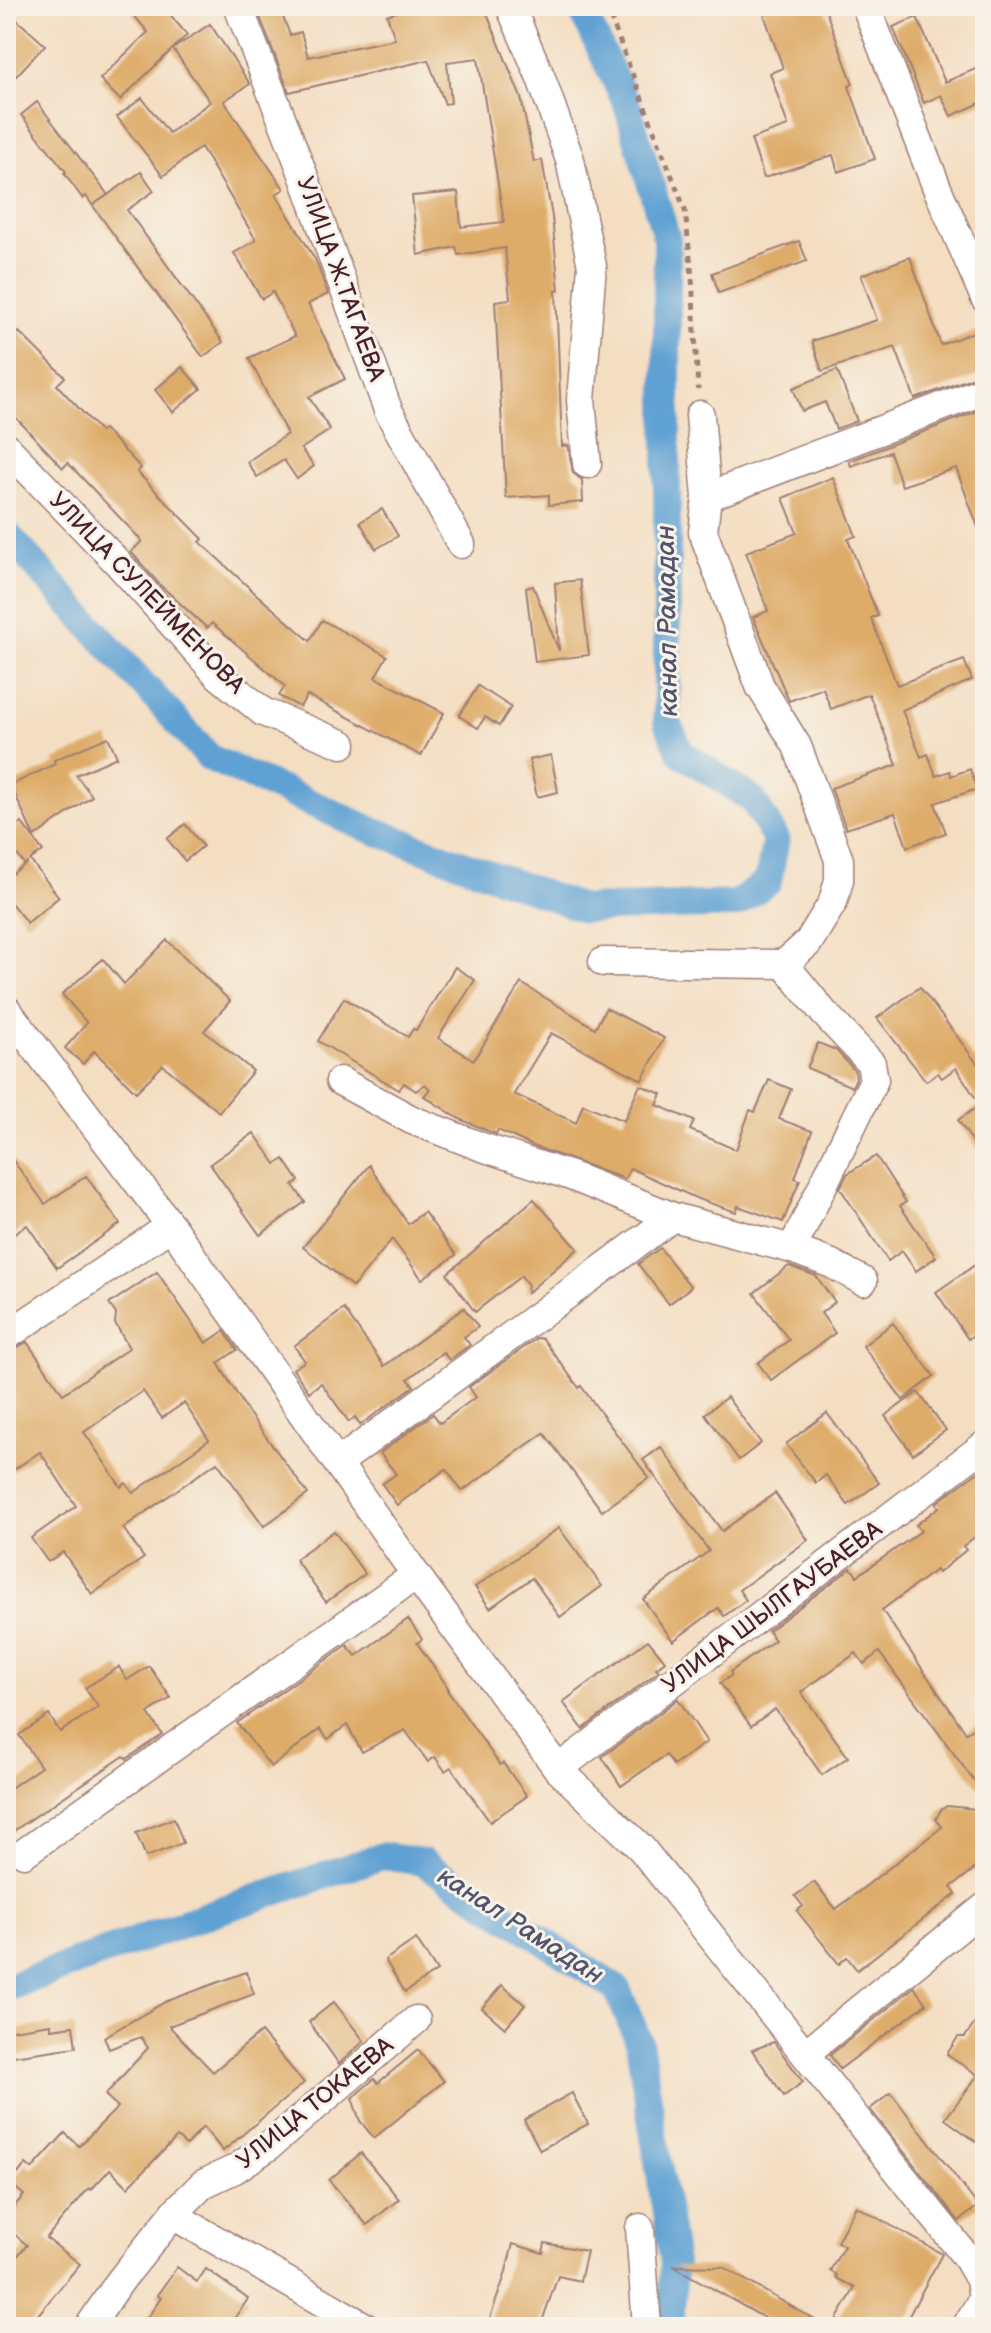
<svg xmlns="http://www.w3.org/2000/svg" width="991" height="2333" font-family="'Balsamiq Sans',sans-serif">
	<rect width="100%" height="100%" fill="#f7f3e8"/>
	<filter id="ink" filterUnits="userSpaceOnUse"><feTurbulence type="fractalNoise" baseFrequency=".0125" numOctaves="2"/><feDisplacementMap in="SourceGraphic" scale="16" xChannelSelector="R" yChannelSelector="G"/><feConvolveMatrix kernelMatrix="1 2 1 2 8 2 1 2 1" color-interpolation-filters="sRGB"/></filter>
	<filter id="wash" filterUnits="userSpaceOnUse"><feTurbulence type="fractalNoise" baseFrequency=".006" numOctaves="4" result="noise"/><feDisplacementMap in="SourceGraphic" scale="32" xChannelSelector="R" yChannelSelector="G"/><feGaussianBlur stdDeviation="1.8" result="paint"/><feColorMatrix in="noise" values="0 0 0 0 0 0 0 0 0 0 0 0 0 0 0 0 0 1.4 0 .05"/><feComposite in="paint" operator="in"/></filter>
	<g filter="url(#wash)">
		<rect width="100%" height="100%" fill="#f4dec2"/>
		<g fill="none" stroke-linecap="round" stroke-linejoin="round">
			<g stroke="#5fa1d3" stroke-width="28">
				<path d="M6,533L210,758L369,829L584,909L736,904L768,882L776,839L752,799L681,753L667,722V239L627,105L580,6"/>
				<path d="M6,1988L212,1913L382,1856L423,1862L617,1989L639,2042L674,2263L670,2327"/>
			</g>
		</g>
		<g id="blocks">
			<g fill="#deac69" fill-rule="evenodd">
				<path d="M126,6H163L187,35L120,100L100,79L148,32Z"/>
				<path d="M266,6H279L290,35L301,32L308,57L395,39L387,15L399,11L398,6H484L521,98L534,162L542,160L552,217L559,290L556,291L562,446L568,445L573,473L582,480L583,502L549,505V495L506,498L495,301L510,299L505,248L458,255L456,247L418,255L412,196L458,192L461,227L504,222L478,58L447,62L451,103L445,104L428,60L289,92L257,9Z"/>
				<path d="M761,6H824L853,84L849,86L875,159L838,172L833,155L764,178L751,139L788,126L770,73L783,68Z"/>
				<path d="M6,10L45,45L6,87Z"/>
				<path d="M917,17L945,82L985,65V101L951,116L941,95L924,103L893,27Z"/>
				<path d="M210,24L250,84L224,101L284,189L276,194L316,261L328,294L308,304L345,379L309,397L330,430L301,449L314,466L297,479L284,460L257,477L247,462L287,434L249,358L295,336L273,292L262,299L234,253L256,240L201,147L163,176L117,117L142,98L169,133L210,102L173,49Z"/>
				<path d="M37,102L108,195L93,205L141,172L154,191L127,210L223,342L203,357L93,206L86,196L83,199L64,173L66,172L21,115Z"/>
				<path d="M799,241L807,261L719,293L712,273Z"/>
				<path d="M910,257L941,345L976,331L985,354V373L915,399L895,347L822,371L812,341L877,320L861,275Z"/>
				<path d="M19,332L65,377L57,385L101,432L104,429L141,468L137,472L203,539L200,542L256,594L310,641L322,620L387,656L375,677L444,713L421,756L307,695L300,707L279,696L285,686L212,623L207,628L160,585L131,552L142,541L68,463L63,468L6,407V346Z"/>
				<path d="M182,367L201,389L173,412L155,390Z"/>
				<path d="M837,370L857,421L836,429L825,402L802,411L793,388Z"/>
				<path d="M985,408V537L982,538L956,468L902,486L890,452L851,466L849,461Z"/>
				<path d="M833,477L856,536L848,539L878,616L871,618L897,685L964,660L972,680L902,710L921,757L928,754L936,776L950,771L951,776L970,769L977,789L935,803L946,833L907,847L895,813L846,829L831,788L897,765L869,694L831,709L823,688L789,701L753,617L768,611L746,552L797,533L783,498Z"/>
				<path d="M382,509L398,536L376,549L360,522Z"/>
				<path d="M580,580L589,655L535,662L526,588L533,586L559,651L555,583Z"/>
				<path d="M478,686L511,707L499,726L485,717L478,728L459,716Z"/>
				<path d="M108,737L117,757L76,775L92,796L34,837L11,785L55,764L54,760Z"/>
				<path d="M551,755L558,792L537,797L529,760Z"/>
				<path d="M22,823L43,851L30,860L59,897L27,923L6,897V879L28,862L25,865L6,840V835Z"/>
				<path d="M185,824L203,846L185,861L167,839Z"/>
				<path d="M167,940L230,1001L204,1031L253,1071L219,1112L163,1065L136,1092L94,1051L83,1064L65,1048L87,1023L62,994L103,959L124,984Z"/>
				<path d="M455,967L475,980L438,1038L474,1060L521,983L595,1028L606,1008L664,1038L642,1080L551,1033L514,1094L576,1123L583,1104L624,1121L640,1085L662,1094L657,1105L694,1121L690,1130L736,1150L750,1110L755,1112L769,1080L791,1089L779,1119L812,1131L795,1178L800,1180L783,1222L738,1206L736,1212L698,1199L630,1168L625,1179L533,1146L498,1130L496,1134L486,1130L458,1118L424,1096L430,1089L425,1084L416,1091L404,1083L399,1090L318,1041L344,998L408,1037L413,1029L416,1030Z"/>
				<path d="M920,987L985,1074V1160L958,1120L980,1105L956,1068L942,1078L938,1073L926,1081L877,1018Z"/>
				<path d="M818,1043L836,1050L855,1071L856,1078L852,1087L807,1068Z"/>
				<path d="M254,1133L276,1164L284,1159L299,1181L293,1185L305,1202L260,1235L210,1164Z"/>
				<path d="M6,1151L45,1204L86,1176L120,1224L57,1268L27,1225L6,1240Z"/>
				<path d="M876,1156L906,1202L900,1206L936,1257L916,1271L902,1251L888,1261L840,1188L847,1174Z"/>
				<path d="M369,1165L408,1224L424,1212L456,1255L422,1279L392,1239L353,1287L303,1247Z"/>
				<path d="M534,1199L578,1249L527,1293L528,1285L521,1276L475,1312L447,1274Z"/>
				<path d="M660,1248L691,1287L669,1304L638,1264Z"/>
				<path d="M985,1258V1327L968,1339L936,1292Z"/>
				<path d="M789,1266L816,1276L835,1302L821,1313L835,1333L771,1380L758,1363L789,1340L754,1293Z"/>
				<path d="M157,1272L206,1343L224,1331L237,1350L218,1363L248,1412L308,1494L264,1526L217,1462L123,1528L144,1558L92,1594L63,1552L48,1562L31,1538L76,1506L40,1452L6,1475V1353L27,1342L63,1394L129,1348L115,1323L116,1314L109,1304ZM143,1391L162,1418L184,1403L209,1440L133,1493L126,1483L121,1487L84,1432Z"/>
				<path d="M464,1308L478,1327L464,1337L470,1345L449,1360L443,1352L408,1379L414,1386L360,1425L355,1417L349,1422L321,1383L309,1392L293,1369L305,1361L294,1346L344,1309L384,1366Z"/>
				<path d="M893,1323L934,1376L903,1400L863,1346Z"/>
				<path d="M537,1338L543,1339L579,1388L581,1386L649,1478L602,1511L544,1433L462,1491L446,1469L397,1505L382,1484L396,1474L380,1453L433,1414L440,1423L476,1397L469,1387Z"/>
				<path d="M918,1392L946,1430L913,1454L885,1416Z"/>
				<path d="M727,1397L761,1443L739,1460L705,1414Z"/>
				<path d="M827,1413L879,1483L848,1505L826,1475L816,1483L786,1444Z"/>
				<path d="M661,1447L722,1531L775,1493L808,1540L739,1590L746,1600L724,1616L718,1608L673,1641L643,1599L709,1551L643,1460Z"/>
				<path d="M985,1467V1529L963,1546L966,1550L938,1573L936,1570L882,1610L966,1733L985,1719V1796L879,1652L864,1664L856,1653L801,1692L848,1757L822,1775L775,1709L751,1726L720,1683L732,1675L730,1672L775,1640L768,1631L851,1568L857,1576L921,1531L916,1525L939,1507L936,1503Z"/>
				<path d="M559,1528L602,1586L560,1617L532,1578L490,1608L475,1587Z"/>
				<path d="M334,1531L365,1574L326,1602L295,1559Z"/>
				<path d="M408,1619L422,1639L417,1643L449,1689L447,1690L500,1765L503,1763L527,1796L490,1822L451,1767L445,1771L435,1757L428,1762L405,1730L362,1752L347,1725L328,1739L320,1729L271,1767L237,1723L347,1645L356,1656Z"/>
				<path d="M648,1640L665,1661L656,1668L659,1671L583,1729L563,1702Z"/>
				<path d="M149,1666L171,1698L148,1713L162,1734L127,1759L124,1756L6,1836V1791L41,1767L19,1735L49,1715L60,1732L98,1707L85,1688L119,1667L127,1680Z"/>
				<path d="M678,1699L707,1742L673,1765L666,1755L621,1786L602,1757Z"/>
				<path d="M947,1806L985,1810V1861L951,1887L956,1894L857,1970L847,1957L839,1964L797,1911L803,1906L795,1896L814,1882L836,1909L942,1827L936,1819L941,1810Z"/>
				<path d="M174,1818L183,1843L146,1857L136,1833Z"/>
				<path d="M416,1939L437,1971L405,1992L385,1960Z"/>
				<path d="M246,1972L254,1994L169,2026L213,2072L261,2032L304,2083L223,2151L203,2127L186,2145L177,2137L128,2187L110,2169L91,2190L89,2188L46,2238L80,2264L28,2327H6V2269L27,2245L6,2227V2216L24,2195L10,2183L26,2164L32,2169L65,2133L79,2146L118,2107L105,2095L148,2048L141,2037L109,2049L104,2037L165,2002Z"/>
				<path d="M502,1985L525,2005L505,2028L482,2008Z"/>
				<path d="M914,1987L926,2004L840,2069L830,2055Z"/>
				<path d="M334,2002L364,2041L339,2064L309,2022Z"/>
				<path d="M985,2009V2148L945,2119L978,2075L947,2054L958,2037H965Z"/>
				<path d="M51,2024V2029L73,2026L76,2047L6,2057V2031Z"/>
				<path d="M774,2042L803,2082L784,2096L752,2050Z"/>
				<path d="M418,2050L444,2081L374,2138L360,2121L352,2098L374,2079L378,2083Z"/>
				<path d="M572,2093L588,2124L540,2150L524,2120Z"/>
				<path d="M891,2093L978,2206L959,2221L870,2109Z"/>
				<path d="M361,2153L399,2199L367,2225L329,2180Z"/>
				<path d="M856,2206L942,2254L903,2327H832L855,2288L836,2278L837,2275L830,2271L844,2246L837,2242Z"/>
				<path d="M545,2243L587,2251L580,2281L558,2276L540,2327H506L489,2321L505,2275L513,2244L543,2253Z"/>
				<path d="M673,2266L723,2267L827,2327H780Z"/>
				<path d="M177,2267L197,2282L206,2269L248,2299L228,2327H141L161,2298L157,2295Z"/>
			</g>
		</g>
	</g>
	<g filter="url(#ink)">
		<use href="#blocks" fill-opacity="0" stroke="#9f7e76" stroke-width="2"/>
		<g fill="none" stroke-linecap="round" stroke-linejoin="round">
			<g stroke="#9f7e76" stroke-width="31">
				<g id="minor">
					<path d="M238,6L300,166L388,410L461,544"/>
					<path d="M510,6L541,78L570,160L592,266L581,400L587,464"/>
					<path d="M866,6L937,188L985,298"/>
					<path d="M6,447L118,563L218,675L263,712L342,744"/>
					<path d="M707,497L985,390"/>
					<path d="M603,962L784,964L808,943L833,902L839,880V860L797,746L760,686L703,532L707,497L700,415"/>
					<path d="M784,964L824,1013L871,1063L874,1080L792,1249"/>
					<path d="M6,1009L171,1226L416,1575L558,1769L641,1848L968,2259L980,2280L983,2298L966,2327"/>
					<path d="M340,1081L412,1120L482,1147L571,1176L673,1217L792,1249L832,1264L863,1281"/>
					<path d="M6,1336L171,1226"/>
					<path d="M339,1462L673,1217"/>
					<path d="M558,1769L985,1445"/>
					<path d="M24,1853L416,1575"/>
					<path d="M806,2053L985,1907"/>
					<path d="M173,2215L365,2327"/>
					<path d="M640,2228L647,2327"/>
					<path d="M89,2327L120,2281L177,2210L203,2184L235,2169L269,2146L416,2020"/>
				</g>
			</g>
			<path stroke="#9f7e76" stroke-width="5" stroke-dasharray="6 6" stroke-linecap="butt" d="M606,6L685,210L692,276L698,390"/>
			<use href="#minor" stroke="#fff" stroke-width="28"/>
		</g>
	</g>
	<g text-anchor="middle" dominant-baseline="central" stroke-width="6" stroke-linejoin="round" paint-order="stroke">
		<g font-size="24" fill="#4a1f2b" stroke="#f7f3e8">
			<text transform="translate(341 279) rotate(70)">УЛИЦА Ж.ТАГАЕВА</text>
			<text transform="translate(147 593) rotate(46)">УЛИЦА СУЛЕЙМЕНОВА</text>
			<text transform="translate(772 1607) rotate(-37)">УЛИЦА ШЫЛГАУБАЕВА</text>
			<text transform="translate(315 2103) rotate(-39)">УЛИЦА ТОКАЕВА</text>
		</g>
		<g font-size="26" font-style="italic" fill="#52536e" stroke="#f7f3e8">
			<text transform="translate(668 621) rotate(-91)">канал Рамадан</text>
			<text transform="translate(520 1926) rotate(33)">канал Рамадан</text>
		</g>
	</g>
	<rect width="991" height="2333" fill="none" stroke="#f7f3e8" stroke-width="32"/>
</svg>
